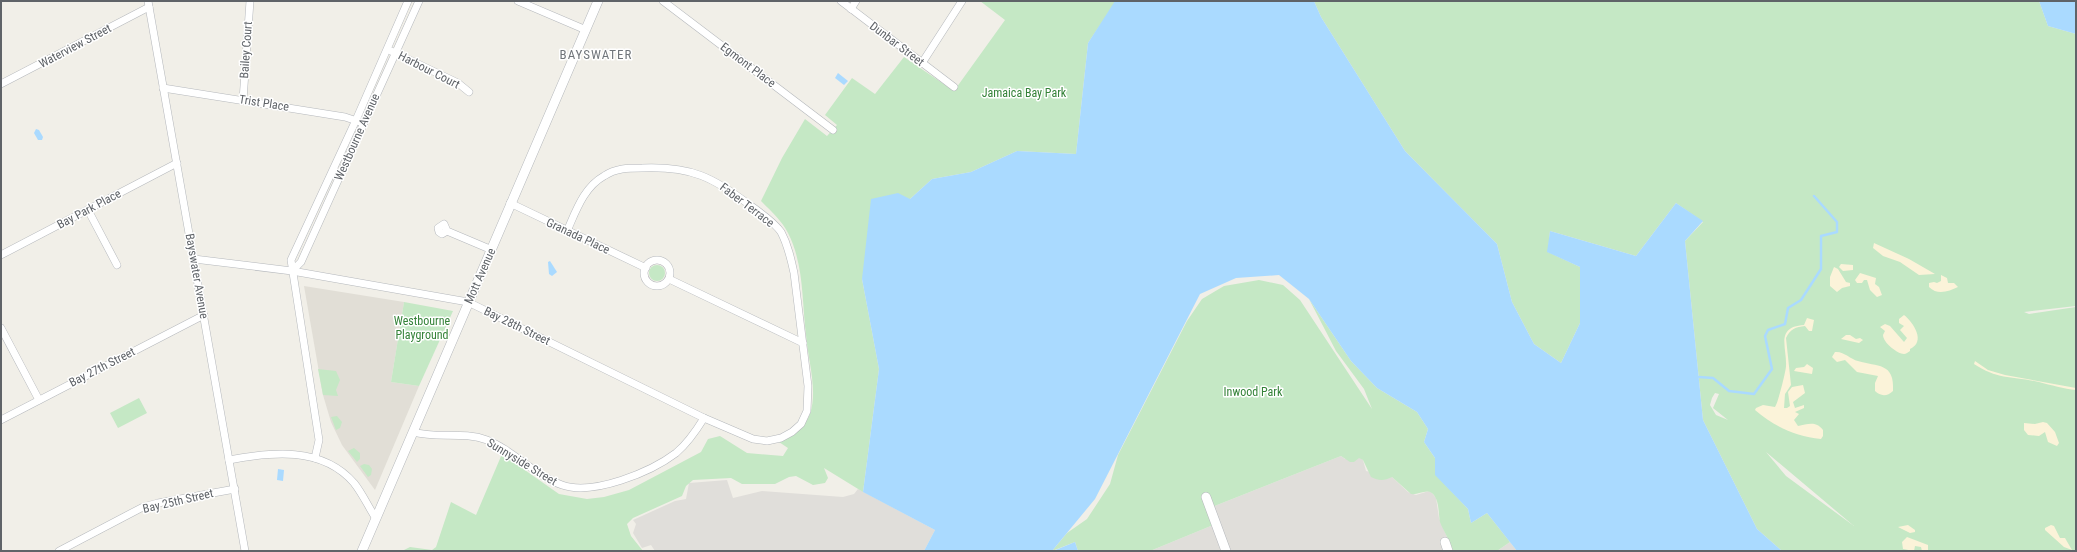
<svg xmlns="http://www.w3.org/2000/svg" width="2077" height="552" font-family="'Roboto Condensed',sans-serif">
	<rect width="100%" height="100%" fill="#f1efe8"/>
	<g fill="#e0deda">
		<path d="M1341,456L1345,459L1359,457L1363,460L1366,471L1392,477L1408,492L1416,495L1429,491L1432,493L1436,498L1439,518L1453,551H1150L1218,523L1212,507Z"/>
		<path d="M727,480L733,498L762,491L843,497L854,494L858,489L935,530L924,551H655L651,545L642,548L633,533L636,524L633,520L675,501L686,499L689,483Z"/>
		<path d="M1510,542L1517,551H1497Z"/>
	</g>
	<path fill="#e1ded6" d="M304,286L404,302L391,382L419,386L375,490L342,445L331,422L323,395Z"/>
	<g fill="#c5e8c5" fill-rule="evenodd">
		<path d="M980,1H1115V3L1088,43L1076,154L1017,151L971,172L932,179L910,199L862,279L879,369L863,492L824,468L828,478L825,483L813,485L796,476L789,477L775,484H742L731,478L693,480L686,486L682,496L633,518L627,524L631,536L643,551H402L410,547L432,550L436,547L451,502L476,515L502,454L559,494L587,499L604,497L629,490L701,452L708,439L720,436L747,453L783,456L788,448L779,442C791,437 805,427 810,414C818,390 808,360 806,335C802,302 804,264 788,233C782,221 771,211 761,201L782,158L805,119L827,136L837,125L825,115L852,78L875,94L904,57L954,91L1005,20Z"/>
		<path d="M1314,1H2039L2048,26L2076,34V306L2024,312L2029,314L2076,307V551H1782L1757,529L1703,420L1685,241L1703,222L1676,203L1636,256L1550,231L1548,252L1580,267V323L1561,363L1534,344L1512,302L1497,244L1405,151L1321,17ZM1715,393L1719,394L1713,408L1728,420L1716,415L1710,405L1712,398ZM1766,452L1854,526L1786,476Z"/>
		<circle cx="657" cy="273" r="8"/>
		<path d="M1259,280L1283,285L1300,300L1372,409L1364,389L1336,351L1309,299L1351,361L1377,388L1417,412L1428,429L1424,442L1435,458L1436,475L1468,509L1471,523L1487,513L1510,542L1497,551H1453C1450,541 1443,530 1440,522C1438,513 1440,497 1430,492C1425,490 1417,495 1411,494L1392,477C1384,481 1379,481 1371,477L1363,460L1359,458L1354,462H1350L1341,456L1212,507L1218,523L1150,551H1078L1075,542L1052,551L1067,533L1087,519L1110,484L1118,455L1187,321L1202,299L1224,286Z"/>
		<path d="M404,302L453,311L419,386L391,382Z"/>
		<path d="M318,369L336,371L340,380L336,390L338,396L323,395Z"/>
		<path d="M139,398L147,413L118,428L110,413Z"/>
		<path d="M337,416L342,422L340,428L336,430L331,417Z"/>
		<path d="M354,448L360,453V459L357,462L348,451Z"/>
		<path d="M364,464L369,465L372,469L371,475L368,477L360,466Z"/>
	</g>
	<g fill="#fbf3d9">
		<path d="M1874,243L1909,259L1935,274L1919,275L1900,262L1883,256L1873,248Z"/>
		<path d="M1841,264L1853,265V270L1843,271L1839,267Z"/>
		<path d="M1834,267L1838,269L1846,282L1850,283V286L1842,288L1837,292L1830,286V277Z"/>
		<path d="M1860,273L1876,278L1875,284L1879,287L1882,295L1877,297L1870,290L1867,280H1864L1862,283H1857L1855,280Z"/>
		<path d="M1941,275L1947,278L1948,283H1954L1958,287C1949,291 1938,296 1929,287V283L1934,282L1937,283L1941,281Z"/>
		<path d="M1904,315C1914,323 1926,342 1910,349V351C1908,352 1906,354 1904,354C1898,354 1883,343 1883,335L1885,331L1880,327L1885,324L1890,326L1904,342L1907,338L1900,330L1904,326L1899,323V319Z"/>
		<path d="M1807,318L1814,320L1812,331H1809L1805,326C1796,327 1790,329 1786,338L1791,385L1785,394L1784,408H1787L1790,406L1788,392L1792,387L1803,385L1805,393L1793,402L1795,408L1804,405V408L1795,412L1799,414L1794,420L1798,426C1807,425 1815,420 1823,430V436L1821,439C1795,436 1775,427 1755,410L1756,408L1763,405L1775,407L1776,405C1778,402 1786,371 1786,366C1787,347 1775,327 1804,325Z"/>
		<path d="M1846,335H1850L1856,339L1860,338L1863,340L1859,343L1841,339Z"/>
		<path d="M1835,352C1844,351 1850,359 1858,361C1877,367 1895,362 1893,391C1887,397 1880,396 1875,391V383L1878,376L1857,372L1845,360L1837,362L1832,357Z"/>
		<path d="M1975,361L1988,370L2005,375L2076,388V390C2064,389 2051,385 2039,382C2013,376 1998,380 1974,364Z"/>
		<path d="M1807,364L1813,368L1812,374L1794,371L1796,368L1804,367Z"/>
		<path d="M2043,422L2047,423L2055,432L2059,443L2057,446L2048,442L2045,432L2039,436L2028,435L2024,430V423L2035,424Z"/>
		<path d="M1908,525L1915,530V532L1910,533L1898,527Z"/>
		<path d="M2051,525L2054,526L2060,538H2065L2072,550L2064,547L2045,530V528Z"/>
		<path d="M1907,537L1928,545V550L1922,551L1921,547L1915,546L1914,551L1903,549L1902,542Z"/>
	</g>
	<g fill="#aadaff">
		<path d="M1115,1H1314L1321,17L1405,151L1497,244L1512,302L1534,344L1561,363L1580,323V267L1547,252L1550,231L1636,256L1676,203L1703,221L1685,241L1703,420L1757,529L1782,551H1517L1487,513L1471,523L1468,509L1435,475V458L1424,442L1428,429L1417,412L1377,388L1351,361L1309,299L1279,275L1236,278L1200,294L1095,499L1052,551H924L935,530L863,492L879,369L862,279L871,199L898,193L910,199L932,179L971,172L1017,151L1076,154L1088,43Z"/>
		<path d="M2039,1H2076V34L2048,26Z"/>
		<path d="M838,73L848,81L844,85L835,78Z"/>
		<path d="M36,129L39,130L43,137L42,140H38L34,133Z"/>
		<path d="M550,261L557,272L552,276L549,274L548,262Z"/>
		<path d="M278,469L284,470L283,481L277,480Z"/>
		<path d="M1075,542L1078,551H1053Z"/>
	</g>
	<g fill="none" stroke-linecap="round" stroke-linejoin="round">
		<path stroke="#aadaff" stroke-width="2.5" d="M1699,377L1713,378L1729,391L1754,394L1772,369L1765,336L1768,330L1785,324L1788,308L1801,300L1821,269V236L1837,232V222L1814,196"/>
		<g stroke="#b5b8bc" stroke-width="8">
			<g id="minor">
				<path d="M148,1L245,551"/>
				<path d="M518,1L586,30"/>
				<path d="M663,1L833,130"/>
				<path d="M841,1L954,87"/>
				<path d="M851,9L856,1"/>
				<path d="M391,51L458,83L469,92"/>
				<path d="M922,63L962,1"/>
				<path d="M1,84L149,7"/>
				<path d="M163,88L345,117L360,122"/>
				<path d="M243,100L250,1"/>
				<path d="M510,203L646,268"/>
				<path d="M88,210L117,265"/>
				<path d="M447,231L442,234L439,232L438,228L444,224L447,231L492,250"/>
				<path d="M1,255L177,163"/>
				<path d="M194,259L292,271L468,302L704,418L753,439L767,441L781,438L792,432L801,424L807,411L808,386L794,273C791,259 788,245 781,232C774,222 761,213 751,206C713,177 691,166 642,168C628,168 616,168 604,176C584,187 576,211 567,231"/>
				<circle cx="657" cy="273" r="13"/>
				<path d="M292,271L301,262L419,1"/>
				<path d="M669,279L803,343"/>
				<path d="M1,328L39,400"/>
				<path d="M1,420L204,315"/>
				<path d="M413,432C437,439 463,431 487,440C494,442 500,447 506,450C524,462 542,478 562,485C593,496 651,472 676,453C688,443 696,431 704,418"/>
				<path d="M315,458L319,440L291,260L356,120L408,1"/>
				<path d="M229,460C271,452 322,446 354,483C362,493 368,506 375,517"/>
				<path d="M59,551L143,507L158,503L235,489"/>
			</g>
		</g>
		<g stroke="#b5b8bc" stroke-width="10">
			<g id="tertiary">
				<path d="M1206,497L1226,551"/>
				<path d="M1445,542L1448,551"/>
				<path d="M362,551L598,1"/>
			</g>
		</g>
		<use href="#minor" stroke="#fff" stroke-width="7"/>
		<use href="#tertiary" stroke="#fff" stroke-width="9"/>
	</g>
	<g text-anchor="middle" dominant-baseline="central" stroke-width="3" stroke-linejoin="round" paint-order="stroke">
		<g font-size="12" fill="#5f6368" stroke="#fff">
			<text transform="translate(897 44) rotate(37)">Dunbar Street</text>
			<text transform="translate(75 46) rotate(-28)">Waterview Street</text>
			<text transform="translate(246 50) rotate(-86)">Bailey Court</text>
			<text transform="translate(748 65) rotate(37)">Egmont Place</text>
			<text transform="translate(429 70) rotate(27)">Harbour Court</text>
			<text transform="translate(264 103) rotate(9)">Trist Place</text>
			<text transform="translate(357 137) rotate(-66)">Westbourne Avenue</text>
			<text transform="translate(747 205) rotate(37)">Faber Terrace</text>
			<text transform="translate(89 209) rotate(-28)">Bay Park Place</text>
			<text transform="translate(578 236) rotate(25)">Granada Place</text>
			<text transform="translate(197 276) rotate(80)">Bayswater Avenue</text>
			<text transform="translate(480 276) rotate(-66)">Mott Avenue</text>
			<text transform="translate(517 326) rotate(26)">Bay 28th Street</text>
			<text transform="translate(102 367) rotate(-27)">Bay 27th Street</text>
			<text transform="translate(522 462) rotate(31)">Sunnyside Street</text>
			<text transform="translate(178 501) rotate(-13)">Bay 25th Street</text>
		</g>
		<g font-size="12" fill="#348238" stroke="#fff">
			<text x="1024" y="93">Jamaica Bay Park</text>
			<text x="422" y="321">Westbourne<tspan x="422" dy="14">Playground</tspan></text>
			<text x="1253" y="392">Inwood Park</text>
		</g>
		<g font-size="13" letter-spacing="1" fill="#70757a" stroke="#fff">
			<text x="596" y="54">BAYSWATER</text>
		</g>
	</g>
	<rect width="2077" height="552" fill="none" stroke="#5f6368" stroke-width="4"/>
</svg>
